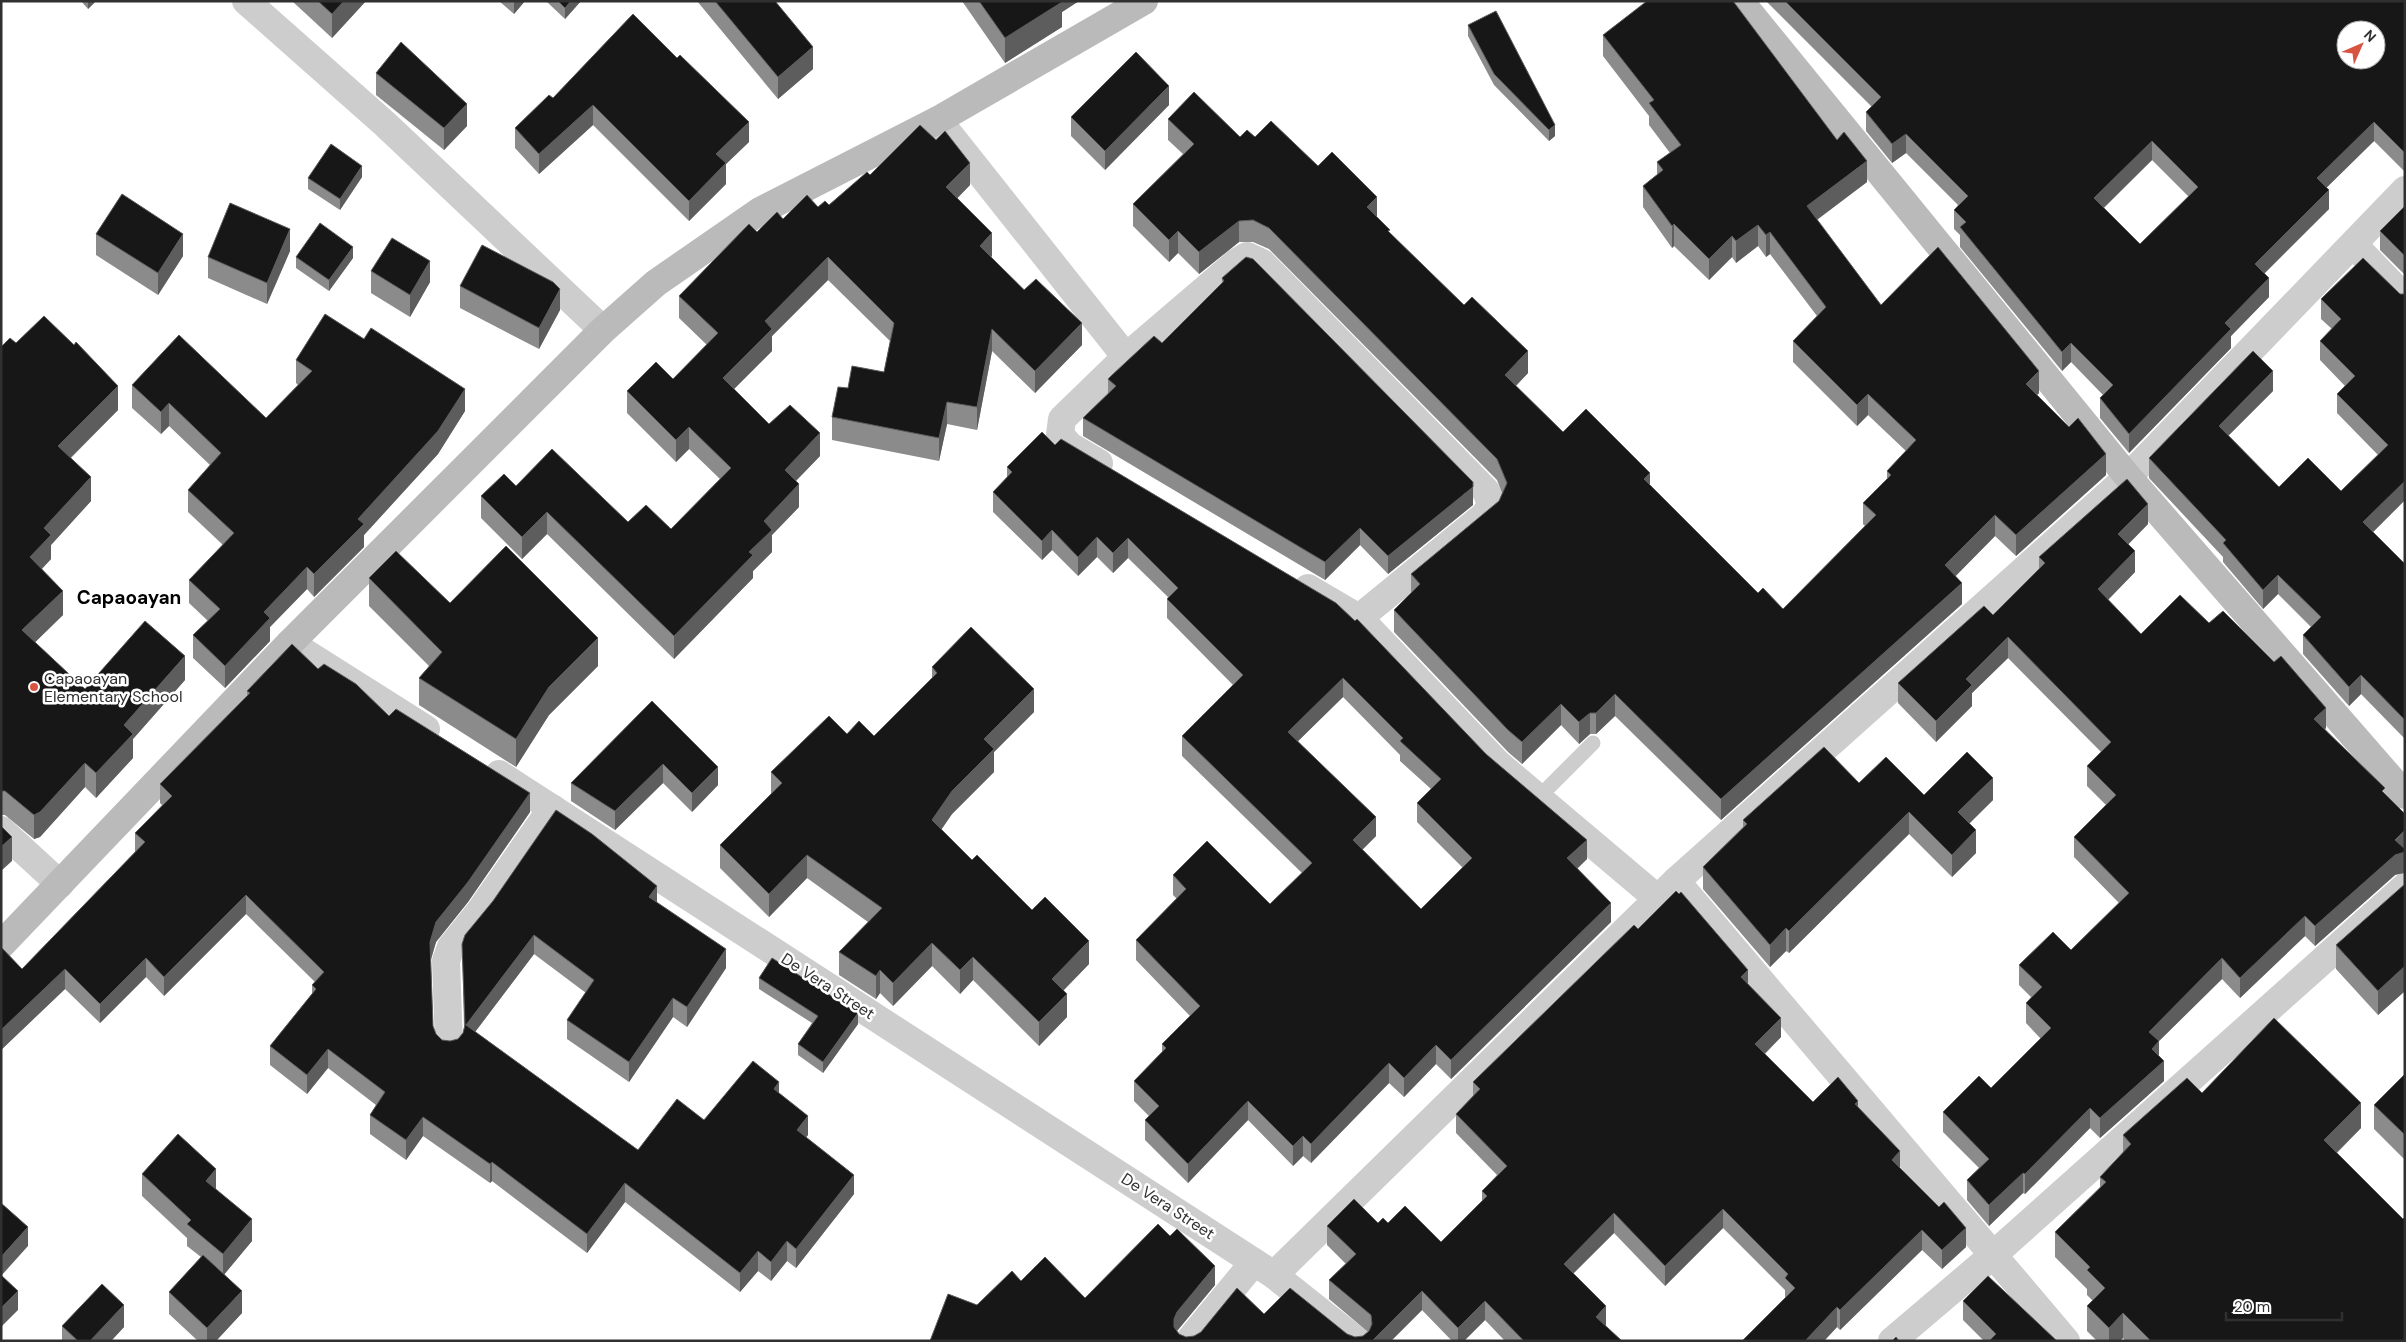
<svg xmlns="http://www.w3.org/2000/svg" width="2406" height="1342" font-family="'DM Sans',sans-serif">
	<rect width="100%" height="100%" fill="#fff"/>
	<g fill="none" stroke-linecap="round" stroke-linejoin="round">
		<path stroke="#cdcdcd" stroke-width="15" d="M1538,798L1593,743"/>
		<g stroke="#cdcdcd" stroke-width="28">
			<path d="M246,1L385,124L603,330"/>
			<path d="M938,120L1126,357L1237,262L1247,256L1262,263L1486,491L1491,504L1485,515L1359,618L1308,588"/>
			<path d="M2354,245L2405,298"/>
			<path d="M1099,463L1070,446L1060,435L1062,419L1126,357"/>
			<path d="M1359,618L1497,763L1658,899"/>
			<path d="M290,643L426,729"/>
			<path d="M499,774L1274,1275L1357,1341"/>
			<path d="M1,830L60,884"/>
			<path d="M1676,881L2066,1341"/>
			<path d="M449,1045L446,961L451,947L480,911L552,808"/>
			<path d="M1274,1275L1676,881L2128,477L2405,190"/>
			<path d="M1189,1341L1254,1262"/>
			<path d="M1892,1341L1992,1256L2405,887"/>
		</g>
		<g stroke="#bababa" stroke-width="28">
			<path d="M1740,1L2128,477L2405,795"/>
			<path d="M1,945L290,643L603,330L656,283L760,211L938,120L1144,1"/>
		</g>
	</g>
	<g fill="#8b8b8b" fill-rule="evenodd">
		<path d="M81,1H96L88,9Z"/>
		<path d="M292,1H366L332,38Z"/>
		<path d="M499,1H525L514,14Z"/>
		<path d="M546,1H581L565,19Z"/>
		<path d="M697,1H775L813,69L778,99Z"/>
		<path d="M962,1H1079L1062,12V27L1005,63Z"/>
		<path d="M1766,1H2405V172L2374,141L2326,188L2329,209L2264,273L2269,297L2231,336V348L2129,453L2100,418V398L2103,395L2071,362L2062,371L1960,247V235L1954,229V210L1958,205L1906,153L1892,163L1866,131V112L1872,107ZM2152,160L2189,197L2140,244L2104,208Z"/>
		<path d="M633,14L749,142L726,164V184L689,221L593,125L539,174L515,148V128L553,98Z"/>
		<path d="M1468,25L1555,136L1549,141L1494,85L1468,36Z"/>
		<path d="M1603,35L1867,182L1817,220L1881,305L2039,393L2037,395L2106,475L2016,556L1995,536L1955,576L1962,604L1721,820L1615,716L1596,734H1590L1579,744L1561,725L1522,764L1508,752L1394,632V610L1411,594V574L1499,501L1502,493L1497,480L1269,249L1253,242H1239L1199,274L1178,253L1169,262L1133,226V204L1183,154L1168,140V119L1240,137H1255L1318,166L1377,217L1390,233L1528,373L1516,386L1563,432L1650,485L1758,593L1783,609L1865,526L1863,524V503L1887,479V471L1906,451L1868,415L1857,426L1793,362V341L1817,316L1770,254L1766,257L1758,246L1736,263L1732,257L1709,280L1674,246L1672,248L1643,207V186L1657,175V162L1670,153L1649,125V116L1603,56Z"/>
		<path d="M376,73L467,126L444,150L376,95Z"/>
		<path d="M1169,105L1105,170L1071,136V117Z"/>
		<path d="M870,175L970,185L957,198L992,256L991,257L1082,345L1035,393L992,351L977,430L947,424L939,461L832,440V417L848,388L884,372L890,341L828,280L772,336V351L734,389L769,424L820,456L796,481L799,507L772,535V552L753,571V578L674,659L547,534L522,559L481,518V496L516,486L628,522L671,529L720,479L689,449L676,462L627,413V391L673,379L707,345L679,318V296L757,232L783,219L818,207L829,205Z"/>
		<path d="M362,177L340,210L308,189V178Z"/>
		<path d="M2405,206V275L2380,250V231Z"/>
		<path d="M96,234L183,256L158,295L96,255Z"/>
		<path d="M290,251L267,304L208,278V257Z"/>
		<path d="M296,257L353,258L329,291L296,268Z"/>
		<path d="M371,271L430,282L410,317L371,293Z"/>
		<path d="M1222,278L1473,505L1388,574L1360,545L1325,580L1083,436V418L1108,394V379L1162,343L1222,284Z"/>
		<path d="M460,286L560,310L539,349L460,308Z"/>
		<path d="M2400,294L2405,500L2373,532L2405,564V739L2361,694L2349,706L2303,654V635L2311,627L2278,594L2263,609L2223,562V557L2149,478V458L2273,391L2228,436L2279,487L2341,491L2378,455L2337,413V394L2345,386L2320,360V341L2332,329L2321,319V299Z"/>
		<path d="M16,343L118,410L71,458L91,501L51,545V559L42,569L63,615L35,642L85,689L185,680L133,739V758L96,798L85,787L40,837L34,839L5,815H1V347Z"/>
		<path d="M296,360L465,411L438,454L364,535V547L314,597L307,589L270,627V641L225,688L193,658V635L208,621L189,603V580L223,545L188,512V490L210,465L169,426L161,434L132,408V385L266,418L298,385L296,383Z"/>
		<path d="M1055,445L1486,754L1587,859L1577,869L1611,922L1451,1079L1436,1064L1404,1097L1389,1083L1311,1163L1303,1156L1293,1166L1248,1120L1188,1183L1145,1140V1120L1149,1116L1134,1101V1081L1162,1052V1044L1190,1016L1136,960V940L1177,899L1173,895V875L1270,904L1302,873L1182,756V736L1233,685L1167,618V599L1168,597L1128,558L1113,573L1097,557L1078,576L1052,550L1042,560L993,512V492L1007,478V467ZM1343,697L1400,755V761L1431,789L1417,803V822L1463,868L1421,909L1362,850L1376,836L1298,741Z"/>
		<path d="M2148,524L2128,544L2135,572L2108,600L2141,634L2209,623L2326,728L2325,729L2385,795L2395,875L2315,946L2305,936L2240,998L2222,979L2159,1041V1056L2164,1081L2100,1138L2090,1128L2025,1194L2023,1193L1989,1226L1967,1200V1180L1979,1168L1943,1132V1112L1991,1088L2041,1039L2026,1023V1003L2031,997L2019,985V965L2071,950L2119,903L2074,857V837L2106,805L2087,786V766L2101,752L2008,658L1972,693V706L1936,742L1898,703V683L1993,615L2039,569V557Z"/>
		<path d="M369,578L598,666L549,715L516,767L419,705V678L429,666L369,606Z"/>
		<path d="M932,667L1034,712L994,752V772L952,814L941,830L972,860L1032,910L1089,964L1064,990L1067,1017L1039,1046L973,980L960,994L932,966L893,1006L880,993L876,999L839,975V952L868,922L807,878L769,917L720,868V845L771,794V772L847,734L874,736L932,678Z"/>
		<path d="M318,669L389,716L530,812L468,902L436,942L431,960L433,1026L436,1034L442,1040L450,1041L458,1039L463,1033L464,1028L462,944L657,903L726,968L687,1027L673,1017L629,1082L567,1039V1020L586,993L534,954L475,1032L638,1150L704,1120L779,1093L808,1135L806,1137L854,1194L796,1268L787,1261L771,1281L758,1271L740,1292L625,1202L587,1253L492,1181L490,1183L423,1136L406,1160L370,1134V1115L376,1105L328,1068L307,1094L270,1065V1046L312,994V985L315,982L246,914L164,996L146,977L100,1023L65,989L1,1050V947L22,969L135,852V833L162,805L160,803V784L247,696V691Z"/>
		<path d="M652,701L718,785L692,812L663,783L615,830L571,801V783Z"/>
		<path d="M1859,783L1924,795L1993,800L1969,823L1976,853L1952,877L1909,834L1789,953L1786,951L1770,967L1703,889V867L1743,827V820Z"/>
		<path d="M2405,884V991L2378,1015L2336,969V945Z"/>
		<path d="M1638,929L1748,984L1781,1037L1765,1054L1813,1102L1858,1108L1900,1168L1966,1247L1942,1269L1922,1250L1840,1330L1837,1327L1824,1341H1742L1785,1298V1290L1723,1228L1665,1286L1614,1233L1573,1273L1606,1326L1622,1341H1505L1485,1320L1464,1341H1452L1422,1310L1391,1341H930L977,1305L1021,1281L1085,1298L1215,1285L1177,1331L1179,1334L1186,1337L1194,1336L1264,1314L1347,1334L1355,1337L1363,1336L1368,1332L1329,1299V1280L1346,1264L1327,1245V1226L1378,1223H1388L1441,1242L1482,1201V1191L1497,1175L1456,1133V1114L1473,1096V1082Z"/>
		<path d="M759,978L858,1024L823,1073L798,1055V1044L812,1023L759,989Z"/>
		<path d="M2405,1074V1160L2374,1129V1105Z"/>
		<path d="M2202,1093L2361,1128L2337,1153L2405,1341H2125L2123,1338L2120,1341H2097L2087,1331V1306L2093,1301L2087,1295V1289L2055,1257V1232L2100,1187V1177L2123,1153V1135Z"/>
		<path d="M142,1174L216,1189L252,1241L224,1274L242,1313L216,1341H198L169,1314V1292L201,1257L187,1246V1238L142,1196Z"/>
		<path d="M1963,1301L2057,1341H1984L1963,1320Z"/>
		<path d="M62,1326L124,1327L111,1341H62Z"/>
	</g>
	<g fill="#5d5d5d">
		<path d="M88,1H96L88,9Z"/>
		<path d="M344,1H366L332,38V14Z"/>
		<path d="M514,1H525L514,14Z"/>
		<path d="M571,1H581L565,19V8Z"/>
		<path d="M1055,1H1079L1062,12V27L1005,63V38Z"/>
		<path d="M813,47V69L778,99V77Z"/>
		<path d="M1169,86V105L1105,170V151Z"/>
		<path d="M467,104V126L444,150V128Z"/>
		<path d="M593,105V125L539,174V154Z"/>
		<path d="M749,122V142L726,164V184L689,221V201L716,154Z"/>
		<path d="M2374,122V141L2317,197V178Z"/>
		<path d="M1555,125V136L1549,141V130Z"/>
		<path d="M1906,134V153L1892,163V144Z"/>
		<path d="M2152,141V160L2094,217V198Z"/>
		<path d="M1867,161V182L1807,227V206Z"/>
		<path d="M970,163V185L946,210V187Z"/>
		<path d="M362,166V177L340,210V199Z"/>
		<path d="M2329,190V209L2255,283V264Z"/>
		<path d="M1377,197V218L1367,207Z"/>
		<path d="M1239,221V242L1199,274V252Z"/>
		<path d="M1674,224V246L1672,248V226Z"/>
		<path d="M1758,225V246L1736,263V241Z"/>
		<path d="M290,229V251L267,304V283Z"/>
		<path d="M1178,231V253L1169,262V240Z"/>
		<path d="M1770,232V254L1766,257V235Z"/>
		<path d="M992,233V256L980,268V246Z"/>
		<path d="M183,234V256L158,295V273Z"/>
		<path d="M1732,236V257L1709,280V259Z"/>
		<path d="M353,247V258L329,291V280Z"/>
		<path d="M828,257V280L772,336V351L723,400V378L765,321Z"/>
		<path d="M430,261V282L410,317V295Z"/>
		<path d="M2269,278V297L2231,336V348L2129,453V434L2225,323Z"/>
		<path d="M560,289V310L539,349V328Z"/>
		<path d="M1082,323V345L1035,393V371Z"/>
		<path d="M992,329V351L977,430V407Z"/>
		<path d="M2071,343V362L2062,371V352Z"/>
		<path d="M1528,351V373L1505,397V375Z"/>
		<path d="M2039,371V393L2026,406V384Z"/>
		<path d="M2273,371V391L2219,445V426Z"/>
		<path d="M118,386V410L58,470V446Z"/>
		<path d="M465,389V411L438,454L364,535V547L314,597V574L358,519Z"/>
		<path d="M1868,394V415L1857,426V405Z"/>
		<path d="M947,402V424L939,461V438Z"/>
		<path d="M169,403V426L161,434V412Z"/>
		<path d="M689,427V449L676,462V440Z"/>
		<path d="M820,433V456L785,492V470Z"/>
		<path d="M2106,454V475L2016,556V535Z"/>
		<path d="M1650,473V495L1644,479Z"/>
		<path d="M91,477V501L51,545V559L30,581V557L44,528Z"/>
		<path d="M2405,481V500L2363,542V522Z"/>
		<path d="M799,484V507L772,535V552L753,571V578L674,659V636L749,552L764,521Z"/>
		<path d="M1473,487V505L1388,574V556Z"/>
		<path d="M2148,504V524L2118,555V534Z"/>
		<path d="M547,512V534L522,559V537Z"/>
		<path d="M1995,515V536L1945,587V565Z"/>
		<path d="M1360,528V545L1325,580V562Z"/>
		<path d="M1052,530V550L1042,560V541Z"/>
		<path d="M1097,537V557L1078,576V557Z"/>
		<path d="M1128,538V558L1113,573V553Z"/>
		<path d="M2135,551V572L2098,610V589Z"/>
		<path d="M307,567V589L270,627V641L225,688V666L264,612Z"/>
		<path d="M2278,575V594L2263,609V590Z"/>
		<path d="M1962,583V604L1721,820V799Z"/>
		<path d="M63,591V615L22,655V630Z"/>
		<path d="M2008,637V658L1972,693V706L1936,742V721L1966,679Z"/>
		<path d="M598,638V666L549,715L516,767V739L549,687Z"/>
		<path d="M185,656V680L133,739V758L96,798V773L124,725Z"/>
		<path d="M2361,675V694L2349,706V687Z"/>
		<path d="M1343,678V697L1288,751V732Z"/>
		<path d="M1034,689V712L994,752V772L952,814L932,843V820L984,739Z"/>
		<path d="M1615,694V716L1596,734V713Z"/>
		<path d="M1561,704V725L1522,764V742Z"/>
		<path d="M2326,708V728L2314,739V719Z"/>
		<path d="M1590,713V734L1579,744V722Z"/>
		<path d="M85,763V787L40,837L34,839V815Z"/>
		<path d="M663,764V783L615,830V811Z"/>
		<path d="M718,767V785L692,812V793Z"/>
		<path d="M1993,778V800L1958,835V812Z"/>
		<path d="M530,793V812L468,902L436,942L430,962V942L436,922Z"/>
		<path d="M1909,812V834L1789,953V931Z"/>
		<path d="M1376,817V836L1353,859V840Z"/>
		<path d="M1976,830V853L1952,877V855Z"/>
		<path d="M2405,830V873L2395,875L2315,946V926Z"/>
		<path d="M12,837V861L1,871V847Z"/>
		<path d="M1587,840V859L1567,878V858Z"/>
		<path d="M807,855V878L769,917V894Z"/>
		<path d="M657,886V905L649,897Z"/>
		<path d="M246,895V914L164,996V977Z"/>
		<path d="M1611,903V922L1451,1079V1060Z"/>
		<path d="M2305,916V936L2240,998V978Z"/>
		<path d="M1786,928V951L1770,967V945Z"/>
		<path d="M534,935V954L466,1044V1025Z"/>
		<path d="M1089,941V964L1052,1002V979Z"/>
		<path d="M932,943V966L893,1006V983Z"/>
		<path d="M726,949V968L687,1027V1007Z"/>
		<path d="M973,957V980L960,994V970Z"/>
		<path d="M146,958V977L100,1023V1004Z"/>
		<path d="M2222,958V979L2159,1041V1062L2152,1069L2149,1032Z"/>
		<path d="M2405,966V991L2378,1015V991Z"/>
		<path d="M65,969V989L1,1050V1030Z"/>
		<path d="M880,970V993L876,999V976Z"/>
		<path d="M1748,970V990L1741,977Z"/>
		<path d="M1067,994V1017L1039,1046V1022Z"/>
		<path d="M673,998V1017L629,1082V1062Z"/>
		<path d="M858,1013V1024L823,1073V1062Z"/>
		<path d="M1781,1018V1037L1755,1063V1044Z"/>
		<path d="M1436,1045V1064L1404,1097V1078Z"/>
		<path d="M328,1049V1068L307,1094V1075Z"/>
		<path d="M2164,1061V1081L2100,1138V1118Z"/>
		<path d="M1389,1063V1083L1311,1163V1144Z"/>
		<path d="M779,1082V1101L774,1089Z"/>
		<path d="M1248,1101V1120L1188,1183V1164Z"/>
		<path d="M1858,1101V1120L1855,1104Z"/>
		<path d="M2361,1103V1128L2324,1165V1140Z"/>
		<path d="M2090,1108V1128L2025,1194V1174Z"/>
		<path d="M808,1116V1135L797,1149V1130Z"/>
		<path d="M423,1117V1136L406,1160V1140Z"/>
		<path d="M1303,1136V1156L1293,1166V1146Z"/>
		<path d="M1900,1151V1170L1892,1160Z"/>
		<path d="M492,1162V1181L490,1183V1164Z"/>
		<path d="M216,1169V1191L206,1181Z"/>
		<path d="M2023,1173V1193L1989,1226V1205Z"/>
		<path d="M854,1175V1194L796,1268V1249Z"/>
		<path d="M625,1183V1202L587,1253V1234Z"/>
		<path d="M1723,1209V1228L1665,1286V1266Z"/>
		<path d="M1614,1213V1233L1564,1283V1264Z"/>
		<path d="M252,1219V1241L223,1276V1254Z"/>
		<path d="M28,1227V1246L1,1276V1257Z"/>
		<path d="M1966,1228V1247L1942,1269V1250Z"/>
		<path d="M1922,1230V1250L1840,1330V1310Z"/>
		<path d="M787,1241V1261L771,1281V1262Z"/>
		<path d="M758,1251V1271L740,1292V1273Z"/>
		<path d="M1215,1266V1285L1177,1331L1174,1338V1319L1177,1312Z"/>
		<path d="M18,1291V1310L1,1327V1308Z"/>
		<path d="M242,1291V1313L216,1341H207V1328Z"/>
		<path d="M1422,1291V1310L1391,1341H1372Z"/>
		<path d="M1485,1301V1320L1464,1341H1458V1328Z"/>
		<path d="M124,1305V1327L111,1341H90Z"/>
		<path d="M1606,1306V1326L1596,1336V1317Z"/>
		<path d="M1837,1307V1327L1824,1341H1805Z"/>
		<path d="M2123,1313V1338L2120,1341H2109V1328Z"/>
	</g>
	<g fill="#171717" stroke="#5d5d5d" fill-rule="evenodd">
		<path d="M318,1H344L332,14Z"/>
		<path d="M558,1H571L565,8Z"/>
		<path d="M715,1H775L813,47L778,77Z"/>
		<path d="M979,1H1062V2L1005,38Z"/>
		<path d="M1647,1H1733L1837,140L1844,132L1867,161L1807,206L1881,305L1938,247L2039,371L2026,384L2069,427L2078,418L2106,454L2016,535L1995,515L1945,565L1962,583L1721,799L1615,694L1596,713H1590L1579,722L1561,704L1522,742L1508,730L1394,610L1420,584L1411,574L1499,501L1507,483L1497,459L1269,228L1253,220L1239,221L1199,252L1178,231L1169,240L1133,204L1194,144L1168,119L1194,92L1240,137L1247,130L1255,137L1271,121L1318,166L1332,152L1377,197L1367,207L1390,230L1388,231L1464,305L1472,297L1528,351L1505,375L1563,432L1586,409L1650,473L1644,479L1758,593L1763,588L1783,609L1876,515L1863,503L1891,475L1887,471L1916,440L1868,394L1857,405L1793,341L1826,307L1770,232L1766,235L1758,225L1736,241L1732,236L1709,259L1674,224L1672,226L1643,186L1663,170L1657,162L1681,145L1649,103L1654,100L1603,35Z"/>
		<path d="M1785,1H2405V153L2374,122L2317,178L2329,190L2255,264L2269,278L2225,323L2231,329L2129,434L2100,398L2113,385L2071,343L2062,352L1960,227L1966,222L1954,210L1968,196L1906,134L1892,144L1866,112L1881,97ZM2346,30H2376V60H2346ZM2152,141L2198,187L2140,244L2094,198Z"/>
		<path d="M1496,11L1555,125L1549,130L1494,74L1468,25Z"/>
		<path d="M633,14L677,58L680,55L749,122L716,154L726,163L689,201L593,105L539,154L515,128L549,95L553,98Z"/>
		<path d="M401,42L467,104L444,128L376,73Z"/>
		<path d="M1136,52L1169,86L1105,151L1071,117Z"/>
		<path d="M920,125L936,140L945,131L970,163L946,187L992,233L980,246L1024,290L1036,279L1082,323L1035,371L992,329L977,407L947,402L939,438L832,417L838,387L848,388L852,366L884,372L894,323L828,257L765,321L772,329L723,378L769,424L790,405L820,433L785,470L799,484L764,521L772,530L749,552L753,555L674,636L547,512L522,537L481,496L504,474L516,486L552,449L628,522L646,505L671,529L731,468L689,427L676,440L627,391L656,362L673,379L718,333L679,296L749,224L757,232L777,212L783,219L807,195L818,207L825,201L829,205L867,172L870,175Z"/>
		<path d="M331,144L362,166L340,199L308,178Z"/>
		<path d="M122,194L183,234L158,273L96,234Z"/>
		<path d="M230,203L290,229L267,283L208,257Z"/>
		<path d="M2405,206V256L2380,231Z"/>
		<path d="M320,223L353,247L329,280L296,257Z"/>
		<path d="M392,238L430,261L410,295L371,271Z"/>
		<path d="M482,245L553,282L560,289L539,328L460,286Z"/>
		<path d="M1246,257L1253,259L1473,482V487L1388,556L1360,528L1325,562L1083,418L1116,386L1108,379L1111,376L1154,336L1162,343L1224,281L1222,278Z"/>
		<path d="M2363,258L2400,294H2405V481L2363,522L2405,564V720L2361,675L2349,687L2303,635L2321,617L2278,575L2263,590L2223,543L2226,540L2149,458L2253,351L2273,371L2219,426L2279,487L2308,458L2341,491L2388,445L2337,394L2355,376L2320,341L2341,319L2321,299Z"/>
		<path d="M325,314L364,339L371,328L465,389L438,431L358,519L364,524L314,574L307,567L264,612L270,618L225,666L193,635L220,609L189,580L234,533L188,490L221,453L169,403L161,412L132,385L179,335L266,418L312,371L296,360Z"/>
		<path d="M44,316L74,345L76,342L118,386L58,446L91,477L44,528L51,535L30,557L63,591L22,630L85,689L145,621L185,656L124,725L133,734L96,773L85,763L40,812L34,815L5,791H1V347L10,338L16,343Z"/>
		<path d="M1042,432L1055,445L1061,439L1336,603L1355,621L1357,619L1486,754L1587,840L1567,858L1611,903L1451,1060L1436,1045L1404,1078L1389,1063L1311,1144L1303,1136L1293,1146L1248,1101L1188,1164L1145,1120L1159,1106L1134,1081L1166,1048L1162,1044L1200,1006L1136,940L1186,889L1173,875L1207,841L1270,904L1312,863L1182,736L1243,675L1167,599L1178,588L1128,538L1113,553L1097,537L1078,557L1052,530L1042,541L993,492L1012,472L1007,467ZM1343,678L1403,738L1400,741L1441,779L1417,803L1472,858L1421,909L1353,840L1376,817L1288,732Z"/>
		<path d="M2127,479L2148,504L2118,534L2135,551L2098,589L2141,634L2180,595L2209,623L2223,611L2274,662L2281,656L2326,708L2314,719L2385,788L2382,791L2405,814V830L2395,840L2405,849V852L2395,855L2315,926L2305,916L2240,978L2222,958L2149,1032L2159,1041L2152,1049L2164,1061L2100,1118L2090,1108L2025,1174L2023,1173L1989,1205L1967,1180L1989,1159L1943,1112L1979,1076L1991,1088L2051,1028L2026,1003L2042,987L2019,965L2053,932L2071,950L2129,893L2074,837L2116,795L2087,766L2111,742L2008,637L1966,679L1972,685L1936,721L1898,683L1984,606L1993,615L2045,563L2039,557Z"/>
		<path d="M506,546L598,638L549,687L516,739L419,678L442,652L369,578L396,551L450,603Z"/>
		<path d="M971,627L1034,689L984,739L994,749L952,791L932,820L972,860L977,855L1032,910L1045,897L1089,941L1052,979L1067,994L1039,1022L973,957L960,970L932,943L893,983L880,970L876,976L839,952L882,908L807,855L769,894L720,845L782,783L771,772L829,716L847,734L859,721L874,736L937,673L932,667Z"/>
		<path d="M292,644L318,669L324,664L356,684L389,716L396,709L530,793L468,882L436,922L430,942L433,1026L436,1034L442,1040L450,1041L458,1039L463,1033L465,1025L462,944L465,935L493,901L556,810L592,834L657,886L649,897L726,949L687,1007L673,998L629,1062L567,1020L594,980L534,935L466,1025L638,1150L677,1099L704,1120L753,1061L779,1082L774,1089L808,1116L797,1130L854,1175L796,1249L787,1241L771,1262L758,1251L740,1273L625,1183L587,1234L492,1162L490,1164L423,1117L406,1140L370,1115L385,1092L328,1049L307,1075L270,1046L316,989L312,985L324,972L246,895L164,977L146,958L100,1004L65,969L1,1030V947L22,969L145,842L135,833L172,796L160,784L250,693L247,691Z"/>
		<path d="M652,701L718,767L692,793L663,764L615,811L571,783Z"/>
		<path d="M1824,747L1859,783L1886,757L1924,795L1967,752L1993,778L1958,812L1976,830L1952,855L1909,812L1789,931L1786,928L1770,945L1703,867L1747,824L1743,820Z"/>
		<path d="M1,826L12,837L1,847Z"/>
		<path d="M2405,884V966L2378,991L2336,945Z"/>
		<path d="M1676,891L1679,894L1681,892L1748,970L1741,977L1781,1018L1755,1044L1813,1102L1838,1077L1858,1101L1855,1104L1900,1151L1892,1160L1939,1207L1944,1202L1966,1228L1942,1250L1922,1230L1840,1310L1837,1307L1805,1341H1742L1795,1288L1785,1278L1788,1274L1723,1209L1665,1266L1614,1213L1564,1264L1606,1306L1596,1317L1622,1341H1524L1485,1301L1458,1328L1422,1291L1372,1341H930L948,1294L977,1305L1012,1271L1021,1281L1045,1257L1085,1298L1158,1224L1170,1236L1177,1229L1215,1266L1177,1312L1174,1319V1327L1179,1334L1186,1337L1194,1336L1201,1332L1237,1288L1264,1314L1290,1288L1347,1334L1355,1337L1363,1336L1369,1331L1372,1324L1371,1315L1329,1280L1356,1254L1327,1226L1354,1199L1378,1223L1383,1218L1388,1223L1405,1206L1441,1242L1487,1196L1482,1191L1507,1166L1456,1114L1480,1089L1473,1082L1634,925L1638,929Z"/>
		<path d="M772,958L858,1013L823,1062L798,1044L818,1016L759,978Z"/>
		<path d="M2274,1018L2361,1103L2324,1140L2403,1219L2405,1217V1341H2151L2123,1313L2109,1328L2087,1306L2105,1288L2087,1270L2090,1267L2055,1232L2106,1182L2100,1177L2131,1144L2123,1135L2187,1078L2202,1093Z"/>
		<path d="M2405,1074V1135L2374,1105Z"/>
		<path d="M178,1134L216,1169L206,1181L252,1219L223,1254L187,1224L191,1220L142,1174Z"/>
		<path d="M1,1203L28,1227L1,1257Z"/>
		<path d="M203,1255L242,1291L207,1328L169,1292Z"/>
		<path d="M1,1275L18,1291L1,1308Z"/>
		<path d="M1988,1276L2057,1341H1989L1996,1334L1963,1301Z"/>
		<path d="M102,1284L124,1305L90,1341H78L62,1326Z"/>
		<path d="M1896,1337L1899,1341H1892Z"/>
	</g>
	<circle fill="#d75441" stroke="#fff" stroke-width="2" cx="34" cy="687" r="5"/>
	<g text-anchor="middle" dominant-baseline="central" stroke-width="5" stroke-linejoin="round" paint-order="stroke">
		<g font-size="16" fill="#303030" stroke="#fff" text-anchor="start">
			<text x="44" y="678">Capaoayan<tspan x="44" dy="18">Elementary School</tspan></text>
		</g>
		<g font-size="16" fill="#303030" stroke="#fff">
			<text transform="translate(828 986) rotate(33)">De Vera Street</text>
			<text transform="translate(1168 1206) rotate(33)">De Vera Street</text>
		</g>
		<g font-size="19" font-weight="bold" fill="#000" stroke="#fff">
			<text x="129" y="597">Capaoayan</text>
		</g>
	</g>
	<rect width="2406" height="1342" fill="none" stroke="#303030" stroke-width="5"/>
	<g transform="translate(2361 45) rotate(45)"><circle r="24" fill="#ffffff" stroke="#acacac"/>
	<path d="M0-4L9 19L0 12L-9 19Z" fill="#d75441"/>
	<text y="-8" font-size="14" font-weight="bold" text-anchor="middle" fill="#303030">N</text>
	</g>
	<path d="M2226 1312v8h116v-8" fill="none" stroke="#303030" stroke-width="2.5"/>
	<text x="2234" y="1312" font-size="15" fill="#303030" stroke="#ffffff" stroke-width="4" paint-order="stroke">20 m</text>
</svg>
